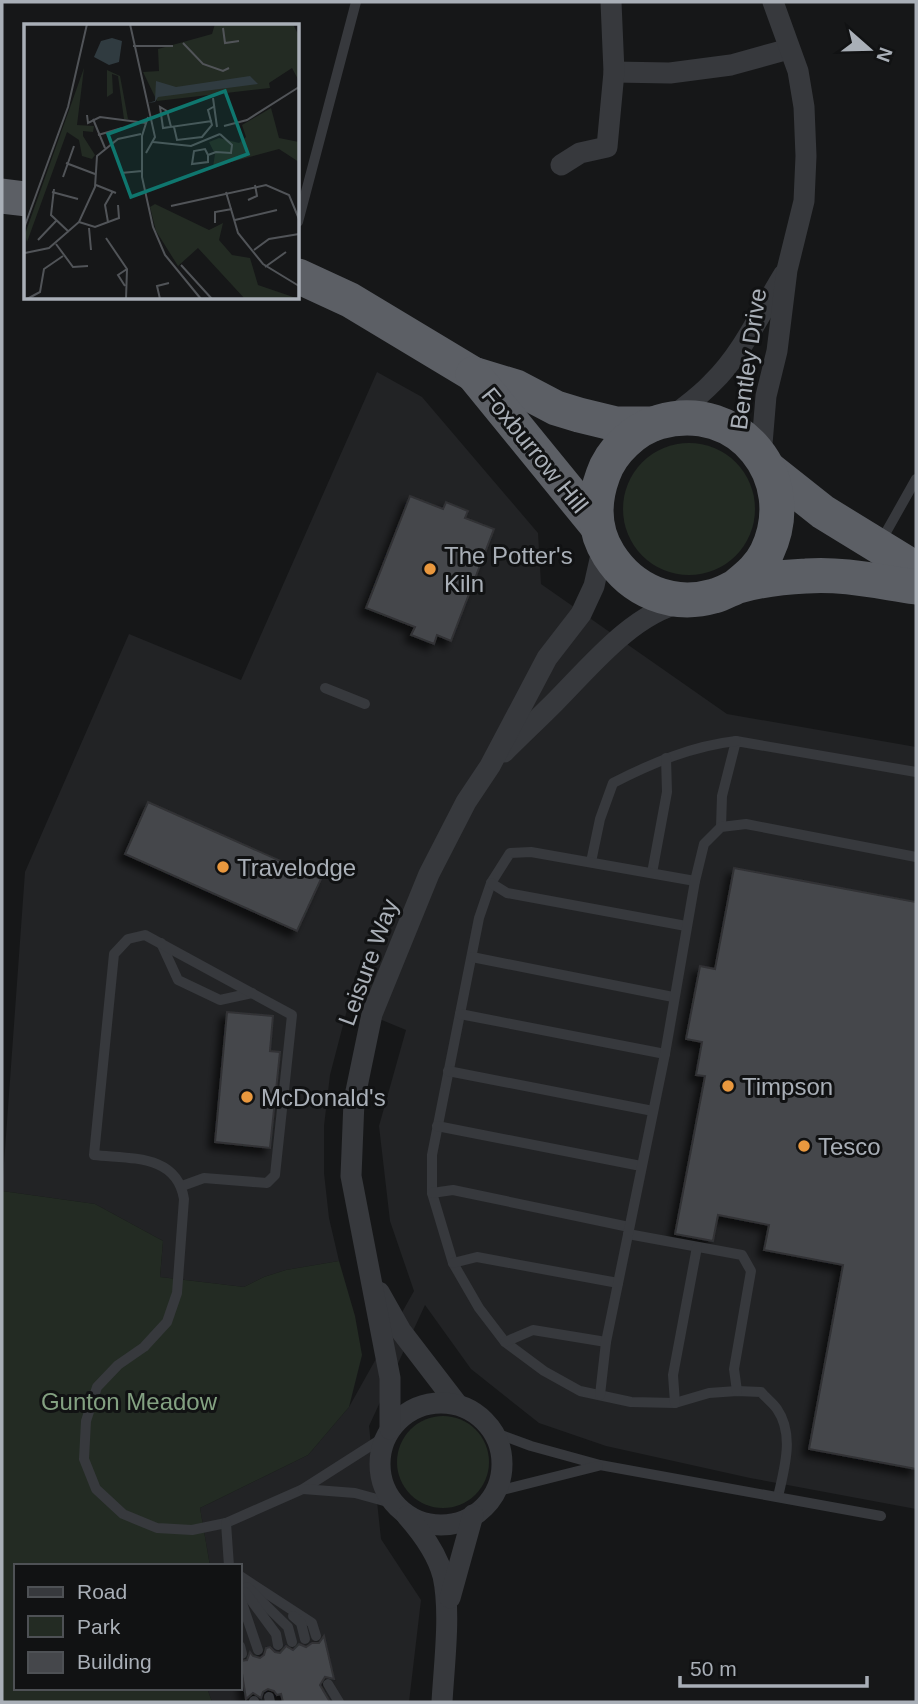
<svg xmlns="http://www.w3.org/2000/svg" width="918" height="1704" font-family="Arial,sans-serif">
	<defs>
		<filter id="shadow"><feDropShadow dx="-6" dy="6" stdDeviation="3.5" flood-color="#0009"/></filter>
	</defs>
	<rect width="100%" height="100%" fill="#161718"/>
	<path fill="#222325" d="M377,372L422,397L538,533L541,584L727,714L916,747V1509L750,1478L606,1446L539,1423L471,1369L425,1305L369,1426L381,1539L421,1600L409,1702H212L207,1688H240V1566H210L200,1508L308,1455L349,1407L414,1291L390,1221L379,1126L406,1030L348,1006L330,1075L324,1126V1173L329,1218L339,1261L286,1270L264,1277L244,1287L160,1277L163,1241L95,1204L2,1191L25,872L129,634L241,680Z"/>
	<g fill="#232b23">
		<circle cx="689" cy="509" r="66"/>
		<path d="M2,1191L95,1204L163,1241L160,1277L244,1287L264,1277L286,1270L339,1261L355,1316L362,1355L349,1407L308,1455L200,1508L210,1566H16V1688H207L212,1702H2Z"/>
		<circle cx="443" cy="1462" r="46"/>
	</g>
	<g fill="#45474b" stroke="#303134" stroke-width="2" filter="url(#shadow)">
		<path d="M410,496L443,509L446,502L468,511L465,518L494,529L451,641L437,635L434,644L411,635L415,627L366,608Z"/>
		<path d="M148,802L321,879L297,931L125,854Z"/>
		<path d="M734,868L916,902V1469L809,1449L843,1265L764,1250L769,1225L718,1215L713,1241L675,1234L705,1076L696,1075L702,1042L686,1039L700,966L715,969Z"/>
		<path d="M227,1012L273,1016L270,1051L280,1052L270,1148L215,1142Z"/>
		<path d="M324,1636L334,1679L325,1677L320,1685L330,1702H283L281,1694L277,1695L274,1691L268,1689L263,1692L261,1698L253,1693L246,1699L240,1661L247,1660L250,1652L253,1656L260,1658L264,1655L266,1648L270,1647L275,1652L280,1653L286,1646L293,1650L299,1644L306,1647L312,1643H319Z"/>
	</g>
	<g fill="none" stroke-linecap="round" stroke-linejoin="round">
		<g stroke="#37393d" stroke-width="10">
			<path d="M298,222L356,2"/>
			<path d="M880,543L916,479"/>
			<path d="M325,688L365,704"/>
			<path d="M721,827L722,796L736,741L916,772"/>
			<path d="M591,862L600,819L613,783C652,763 692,746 736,741"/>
			<path d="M652,873L667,792L666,758"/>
			<path d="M695,881L531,852L510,853L491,883L479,918L432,1155V1193L453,1263L479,1308L505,1342L544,1371L580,1391L631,1402L675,1403L709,1393L737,1391L761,1392C766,1398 773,1403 777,1409C795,1435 784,1469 778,1497"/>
			<path d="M491,883L507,893L686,926"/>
			<path d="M161,943L178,980L220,1000L252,993"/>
			<path d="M472,957L673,997"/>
			<path d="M460,1014L665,1054"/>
			<path d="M448,1071L653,1111"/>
			<path d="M437,1126L641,1166"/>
			<path d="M182,1186L204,1178L267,1183L275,1175L292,1015L145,935L128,939L114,954L94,1155C131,1159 177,1154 184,1199L177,1293L167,1322L144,1347L118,1365L97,1387L86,1421L84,1459L96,1489L123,1514L157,1528L192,1530L226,1523L303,1489L386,1436"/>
			<path d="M432,1193L453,1190L629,1227"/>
			<path d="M628,1234L742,1255L751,1271L734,1369L737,1391"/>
			<path d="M453,1263L477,1257L618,1283"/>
			<path d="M505,1342L533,1330L606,1342"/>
			<path d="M600,1395L606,1342L665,1054L695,881L704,844L721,827L746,824L916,857"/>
			<path d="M675,1403L673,1375L697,1247"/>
			<path d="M493,1432L531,1446L600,1465L881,1516"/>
			<path d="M303,1489L355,1493L395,1504"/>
			<path d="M494,1492L598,1466"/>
			<path d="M226,1523L229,1566"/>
			<path d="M240,1576L312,1623L316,1636"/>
			<path d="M247,1587L288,1627L292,1642"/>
			<path d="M245,1592L276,1634L278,1645"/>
			<path d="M240,1597L258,1650"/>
			<path d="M293,1616L301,1623L305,1639"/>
			<path d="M240,1646L242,1654"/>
			<path d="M328,1684L339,1702"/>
			<path d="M269,1697L270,1702"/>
			<path d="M254,1701V1702"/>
		</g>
		<g stroke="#37393d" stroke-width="21">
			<path d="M614,72L670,73L731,65L789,49"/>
			<path d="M561,165L580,153L607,147L614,72L611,2"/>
			<path d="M671,418C684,407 700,396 712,383C743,353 761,311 784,274"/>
			<path d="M761,456L766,396L777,351L787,270L804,201L806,156L804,107L798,71L773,2"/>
			<path d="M504,752C521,735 538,719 555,702C589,668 632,614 681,603"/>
			<path d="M379,1292L401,1331L457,1404"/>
			<circle cx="441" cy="1464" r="61"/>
			<path d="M390,1429V1378L351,1176L354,1101L372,1014L429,874L466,802L490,766L547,658L581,614L594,586L603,546"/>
			<path d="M407,1516C422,1533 437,1553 443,1576C451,1612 444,1665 442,1702"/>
			<path d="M450,1598L473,1515"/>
		</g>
		<g stroke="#5c5f65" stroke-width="35">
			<path d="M2,196L26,199"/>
			<path d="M298,276L350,300L473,374L516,387L556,408L579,415L616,424H652"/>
			<path d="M473,374L597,526"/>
			<path d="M770,470L823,512L916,569"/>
			<path d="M735,587C747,577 760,567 767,552C802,478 739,399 659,422C635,429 611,451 603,475C593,502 593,530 609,555C632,591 672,608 714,596C722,594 730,589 738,586C760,580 783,577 806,576C842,573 880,582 916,587"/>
		</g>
	</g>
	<g fill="#e9983e" stroke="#111213" stroke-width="2.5">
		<circle cx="430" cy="569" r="7"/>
		<circle cx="223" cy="867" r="7"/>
		<circle cx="728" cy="1086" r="7"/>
		<circle cx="247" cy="1097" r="7"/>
		<circle cx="804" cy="1146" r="7"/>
	</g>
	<g text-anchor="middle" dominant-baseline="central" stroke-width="6" stroke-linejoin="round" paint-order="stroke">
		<g font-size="24" fill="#a9afb7" stroke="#111213">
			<text transform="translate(748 359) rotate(-82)">Bentley Drive</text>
			<text transform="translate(535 450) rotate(51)">Foxburrow Hill</text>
			<text transform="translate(368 962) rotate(-70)">Leisure Way</text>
		</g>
		<g font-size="24" fill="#a9afb7" stroke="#111213" text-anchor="start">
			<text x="444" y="555">The Potter's<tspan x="444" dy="28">Kiln</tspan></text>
			<text x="237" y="867">Travelodge</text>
			<text x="742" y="1086">Timpson</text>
			<text x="261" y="1097">McDonald's</text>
			<text x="818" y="1146">Tesco</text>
		</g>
		<g font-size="24" fill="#83a181" stroke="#111213">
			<text x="129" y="1401">Gunton Meadow</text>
		</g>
	</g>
	<g transform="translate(24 24)">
		<rect width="275" height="275" fill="#161718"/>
		<path d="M191,0H269L275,12V57L268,44L245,59L246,64L133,77L119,48L135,47L134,25L188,10ZM60,44L53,101L70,102L69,108L59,107V112L71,131L68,135L58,132L55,116L43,108L3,218L1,210ZM83,46L96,52L104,95H100L94,52L88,50L89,69L83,73ZM247,84L255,114L275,118V138L255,125L189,143L191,130L185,118L195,114L215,119L222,113L218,101ZM131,180L185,206L199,199L195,216L208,231L226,234L234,261L275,275H221L174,224L154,242L132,207L126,183Z" fill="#232b23"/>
		<path d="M88,14L98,17L95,38L85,41L70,33L77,17ZM226,52L234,60L134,73L131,78L124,79L131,77L132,57L152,63Z" fill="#303b40"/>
		<path fill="none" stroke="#515458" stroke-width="2" d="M106,0L131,113L122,129M199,4L201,19L215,17M159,19L179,40L199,47L205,44M109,22H149M189,74L193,103M143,87L147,103L188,97M143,87L136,83L139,104L146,103M63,91L64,99L76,93L122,99M124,93L118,112V153L129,203L141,231L177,275M69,95L81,124M200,102L223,96L275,63M150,103L153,116L178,113L188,101L184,86L191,82M74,111L98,104M129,118L167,122L196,110M184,131L181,125L170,127L168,140L184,138V131L192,128L207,129L208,121L196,110M42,139L71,150M97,149L118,147M39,153L50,122M72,161L92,169M30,165L27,191L45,208M28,168L54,175M202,168L214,209L239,240L275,262M224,176L233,172L231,161M147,182L242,161L265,171L275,195M211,196L253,186M55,198L71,203L95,194L94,181M84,198L81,181L89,167M191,199V188L208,185M0,204L44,83L63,0M65,204L67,226M82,214L103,245L102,275M14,216L32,197M32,220L49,243L64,242M230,226L245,215L275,210M1,229L25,224L55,198L71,163L73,132L94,115L117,110M157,241L188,275M241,243L262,228M101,262L94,251L103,245M3,275L16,268L20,245L39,232M136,275L133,262L145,259"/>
		<path fill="#0f766e" fill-opacity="0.15" stroke="#0f766e" stroke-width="3.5" d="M201,67L224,130L107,173L84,110Z"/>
		<rect width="275" height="275" fill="none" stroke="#a9afb7" stroke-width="3.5"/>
	</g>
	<rect width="918" height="1704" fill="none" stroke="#a9afb7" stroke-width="7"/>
	<rect x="14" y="1564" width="228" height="126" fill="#111213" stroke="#4e5155" stroke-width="2"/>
	<rect x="28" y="1587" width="35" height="10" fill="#37393d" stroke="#4e5155" stroke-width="2"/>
	<text x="77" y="1599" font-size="21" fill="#a9afb7">Road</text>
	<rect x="28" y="1616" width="35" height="21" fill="#232b23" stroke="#4e5155" stroke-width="2"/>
	<text x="77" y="1634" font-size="21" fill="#a9afb7">Park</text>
	<rect x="28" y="1652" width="35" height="21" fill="#45474b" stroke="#4e5155" stroke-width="2"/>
	<text x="77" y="1669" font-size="21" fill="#a9afb7">Building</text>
	<g transform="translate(869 49) rotate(110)" stroke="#111213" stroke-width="5" paint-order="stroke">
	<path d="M0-5L12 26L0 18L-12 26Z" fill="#a9afb7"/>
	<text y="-10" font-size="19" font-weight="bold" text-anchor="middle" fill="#a9afb7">N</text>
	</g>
	<path d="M680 1676v10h187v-10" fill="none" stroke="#a9afb7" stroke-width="3.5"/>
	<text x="690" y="1676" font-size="21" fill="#a9afb7" stroke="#111213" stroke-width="5" paint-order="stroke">50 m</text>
</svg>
